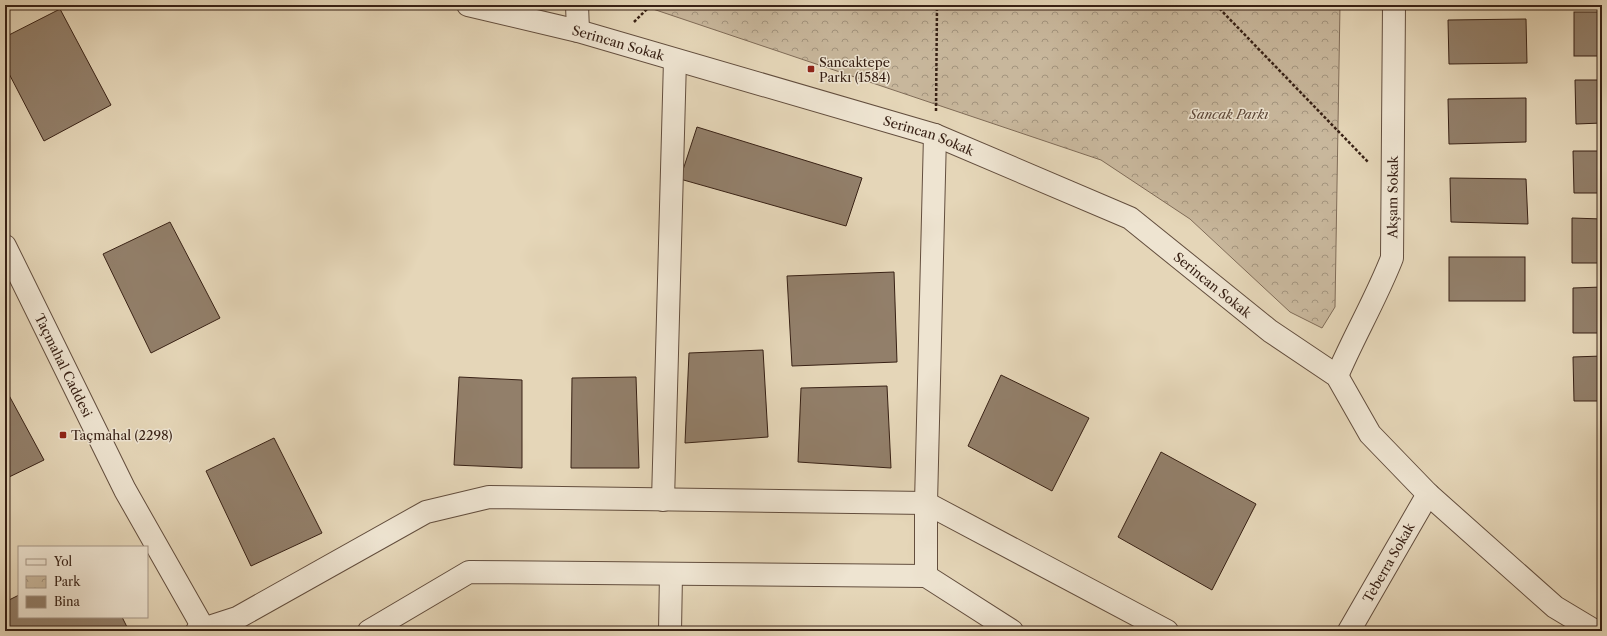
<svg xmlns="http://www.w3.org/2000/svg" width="1607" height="636" font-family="'Libre Caslon Text',serif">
	<defs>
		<pattern id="park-crowns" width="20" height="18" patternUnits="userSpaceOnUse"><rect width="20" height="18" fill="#c8b79c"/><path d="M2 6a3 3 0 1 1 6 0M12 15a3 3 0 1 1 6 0" fill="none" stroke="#a3947e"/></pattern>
	</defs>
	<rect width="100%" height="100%" fill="#e5d6b8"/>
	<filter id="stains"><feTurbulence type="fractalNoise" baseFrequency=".005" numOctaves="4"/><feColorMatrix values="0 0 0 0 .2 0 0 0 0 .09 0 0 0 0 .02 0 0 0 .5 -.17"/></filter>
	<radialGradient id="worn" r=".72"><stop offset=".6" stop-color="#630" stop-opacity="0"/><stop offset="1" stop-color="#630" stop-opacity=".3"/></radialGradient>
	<path fill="url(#park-crowns)" stroke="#806c58" d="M641,5H1340L1335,307L1322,328L1290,312L1190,219L1101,160Z"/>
	<g fill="#927f6a" stroke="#382115">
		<path d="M60,9L111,105L44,141L5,66V37Z"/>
		<rect x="1574" y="12" width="28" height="44"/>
		<path d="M1526,19L1527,63L1449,64L1448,20Z"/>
		<path d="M1575,80H1602V123L1576,124Z"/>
		<path d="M1526,98V142L1449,144L1448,99Z"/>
		<path d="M697,127L862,178L846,226L680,179Z"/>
		<path d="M1573,151H1602V193H1574Z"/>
		<path d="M1450,178L1526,179L1528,224L1451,222Z"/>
		<path d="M1572,218L1602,219V263H1572Z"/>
		<path d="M170,222L220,318L151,353L103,254Z"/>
		<rect x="1449" y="257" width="76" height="44"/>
		<path d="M894,272L897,362L792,366L787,276Z"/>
		<path d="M1602,287V333H1573V288Z"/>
		<path d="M763,350L768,437L685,443L689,353Z"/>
		<path d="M1602,356V401H1574L1573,357Z"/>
		<path d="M1001,375L1089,418L1052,491L968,446Z"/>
		<path d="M459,377L522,380V468L454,465Z"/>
		<path d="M636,377L639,468H571L572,378Z"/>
		<path d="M887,386L891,468L798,462L801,388Z"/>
		<path d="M5,388L44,460L5,479Z"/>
		<path d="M274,438L322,533L251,566L206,471Z"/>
		<path d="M1161,452L1256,504L1212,590L1118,537Z"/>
		<path d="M19,595V617H122L129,631H5V602Z"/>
	</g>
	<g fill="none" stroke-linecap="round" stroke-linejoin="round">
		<g stroke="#634e3e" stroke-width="24">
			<g id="minor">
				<path id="s1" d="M468,5L578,31L935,135L1130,218L1270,331L1337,376L1370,434L1428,494L1555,607L1595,631"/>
				<path d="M577,5L578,31"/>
				<path id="s2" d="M5,246L125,490L205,631"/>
				<path id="s3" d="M1337,376C1354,336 1376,299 1392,258L1394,5"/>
				<path d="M663,500L675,60"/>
				<path d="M926,576V503L935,135"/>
				<path d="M197,631L237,618L426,512L489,497L926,503L1167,631"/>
				<path d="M369,631L469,572L926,576L1012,631"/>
				<path d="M670,631L671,574"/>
				<path id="s4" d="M1349,631L1428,494"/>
			</g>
		</g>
		<g stroke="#382115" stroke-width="2.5" stroke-dasharray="3 2" stroke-linecap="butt">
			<path d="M1216,5L1369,163"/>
			<path d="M634,22L651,5"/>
			<path d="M936,111L937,5"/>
		</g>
		<use href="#minor" stroke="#eee4d1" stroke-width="22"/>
	</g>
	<g fill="#8f2418" stroke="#eee4d1" stroke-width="1.5">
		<rect x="807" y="65" width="8" height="8" rx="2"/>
		<rect x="59" y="431" width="8" height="8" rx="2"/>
	</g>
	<g text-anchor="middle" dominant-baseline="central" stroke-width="3" stroke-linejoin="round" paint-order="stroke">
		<g font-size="13" fill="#382115" stroke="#eee4d1">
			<text stroke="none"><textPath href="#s1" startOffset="155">Serincan Sokak</textPath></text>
			<text stroke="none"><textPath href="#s1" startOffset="479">Serincan Sokak</textPath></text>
			<text stroke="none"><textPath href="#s3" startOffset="191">Akşam Sokak</textPath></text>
			<text stroke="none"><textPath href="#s1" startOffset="803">Serincan Sokak</textPath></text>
			<text stroke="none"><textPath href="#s2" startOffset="133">Taçmahal Caddesi</textPath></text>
			<text stroke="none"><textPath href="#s4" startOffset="79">Teberra Sokak</textPath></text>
		</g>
		<g font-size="13" fill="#382115" stroke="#eee4d1" text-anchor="start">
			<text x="819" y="62">Sancaktepe<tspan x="819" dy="15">Parkı (1584)</tspan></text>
			<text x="71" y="435">Taçmahal (2298)</text>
		</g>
		<g font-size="13" font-style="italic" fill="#5c4637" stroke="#eee4d1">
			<text x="1229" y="114">Sancak Parkı</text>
		</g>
	</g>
	<rect width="1607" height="636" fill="none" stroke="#e5d6b8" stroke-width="20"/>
	<rect x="6" y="6" width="1595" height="624" fill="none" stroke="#382115" stroke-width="2"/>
	<rect x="10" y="10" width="1587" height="616" fill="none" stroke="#382115"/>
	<rect x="18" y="546" width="130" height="72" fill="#eee4d1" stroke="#a59686"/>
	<rect x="26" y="559" width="20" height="6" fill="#eee4d1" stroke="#a59686"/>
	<text x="54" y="566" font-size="12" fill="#382115">Yol</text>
	<rect x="26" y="576" width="20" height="12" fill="url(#park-crowns)" stroke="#a59686"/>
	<text x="54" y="586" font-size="12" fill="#382115">Park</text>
	<rect x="26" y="596" width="20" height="12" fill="#927f6a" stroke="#a59686"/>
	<text x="54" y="606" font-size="12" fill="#382115">Bina</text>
	<rect width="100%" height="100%" filter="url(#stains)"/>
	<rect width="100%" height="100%" fill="url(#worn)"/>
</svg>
